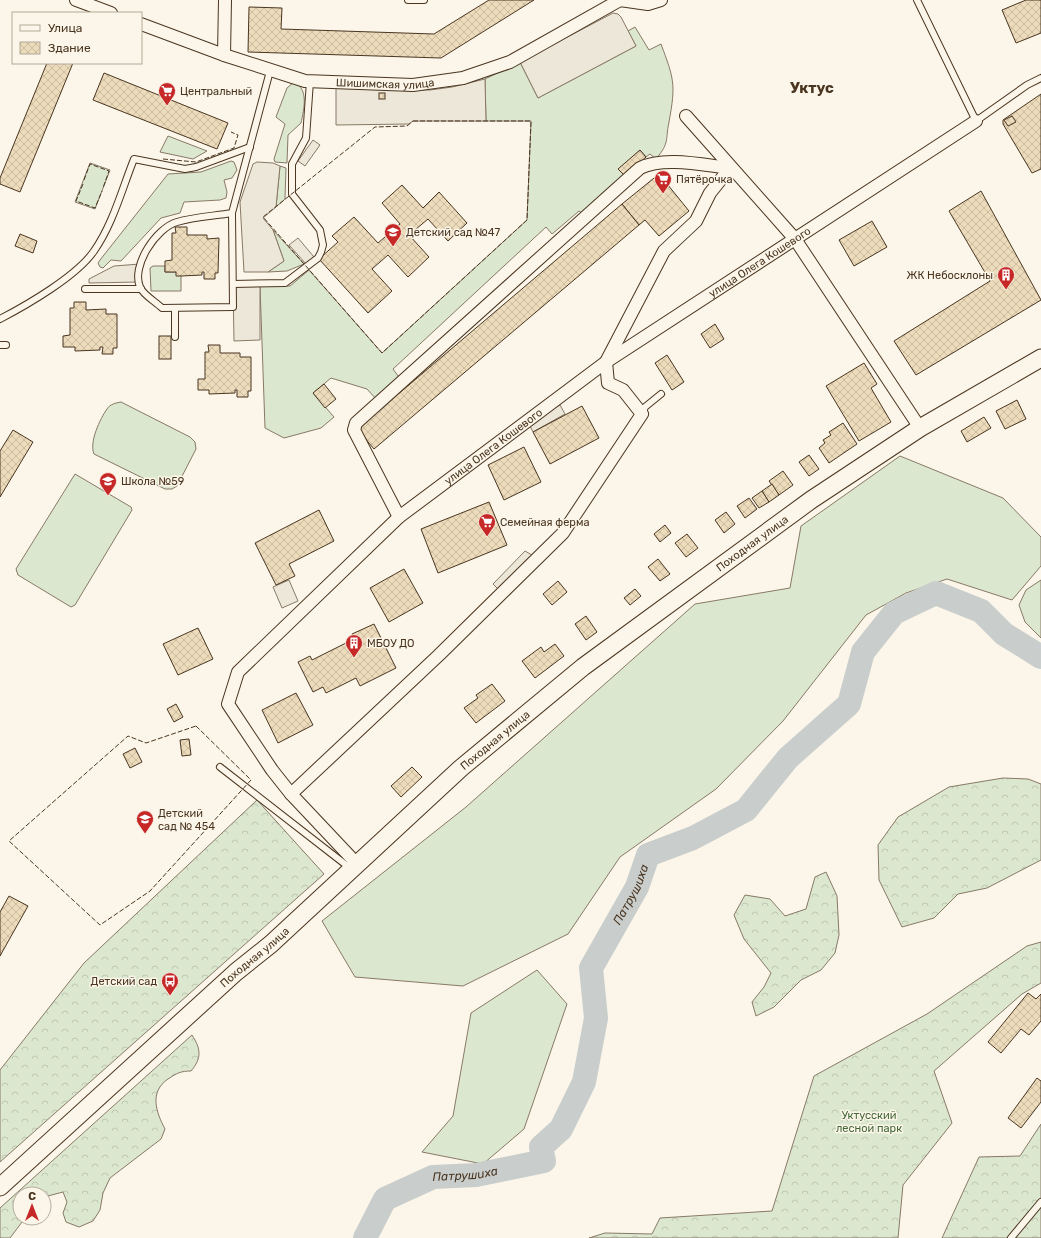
<svg xmlns="http://www.w3.org/2000/svg" width="1041" height="1238" font-family="Rubik,sans-serif">
	<defs>
		<pattern id="forest-crowns" width="20" height="18" patternUnits="userSpaceOnUse"><rect width="20" height="18" fill="#dce7d0"/><path d="M2 6a3 3 0 1 1 6 0M12 15a3 3 0 1 1 6 0" fill="none" stroke="#bec7b2"/></pattern>
		<pattern id="building-cross-hatch" width="8" height="8" patternUnits="userSpaceOnUse"><rect width="8" height="8" fill="#ecdcbc"/><path d="M0 0l8 8M0 8l8-8" fill="none" stroke="#ccbda1"/></pattern>
	</defs>
	<rect width="100%" height="100%" fill="#fbf6e9"/>
	<g fill="#dce7d0" stroke="#887966">
		<path d="M635,27L649,50L661,44C674,79 676,84 669,122C665,141 670,142 656,159L650,154L646,157L640,150L619,169L625,176L583,214L579,211L552,234L546,227L393,369L401,380L377,400L367,389L331,378L313,393L334,417L321,428L284,438L265,428L260,286H290L309,270L382,353L527,220L531,121H486L485,79L520,62L538,98L636,46L628,31Z"/>
		<path d="M294,82C309,89 304,109 301,123L288,135L287,163L275,162L274,159L285,124L276,117L287,88Z"/>
		<path d="M168,136L207,151L193,159L160,152Z"/>
		<path d="M231,161L234,162L237,170L232,178L224,180L227,192L226,198L220,200L184,202L180,213L161,218L121,261L111,260L103,268L100,267L98,263L100,260L168,174L201,172Z"/>
		<path d="M90,163L110,170L95,209L75,202Z"/>
		<path d="M280,166L286,168L285,199L276,207Z"/>
		<path d="M273,230L304,264L287,271L268,272L284,261Z"/>
		<path d="M153,266H165V272H176L181,276V291H151L150,268Z"/>
		<path d="M121,402L190,437L195,442L196,449L177,486L172,489H165L94,454C89,442 100,419 107,409C110,404 116,403 121,402Z"/>
		<path d="M900,456L1003,498L1041,537V566L1012,600L947,579L906,593L866,615L783,721L716,789L620,857L568,934L463,986L355,977L322,921L466,807L695,604L790,588L801,526Z"/>
		<path d="M75,474L131,507L132,510L75,605L71,607L18,575L16,569Z"/>
		<path d="M1041,580V638L1025,622L1019,605L1026,590Z"/>
		<path d="M537,970L567,1004L524,1129L483,1164L422,1152L453,1116L471,1013Z"/>
	</g>
	<g fill="url(#forest-crowns)" stroke="#887966">
		<path d="M1003,778L1028,779L1041,784V860L987,888L958,894L934,918L902,927L879,880L878,845L898,817L949,787Z"/>
		<path d="M257,800L324,874L0,1162V1070L84,963Z"/>
		<path d="M826,872L837,896L839,935L835,953L821,970L801,980L774,1007L756,1016L752,1002L764,987L771,973L744,939L734,915L745,895L770,899L785,916L806,909L815,877Z"/>
		<path d="M1041,942V983L1022,994L934,1071L952,1123L903,1185L898,1238H589L605,1233L652,1234L660,1218L772,1211L814,1076L927,1014L1027,946Z"/>
		<path d="M192,1035C201,1049 202,1058 191,1071C181,1071 177,1073 168,1079C149,1092 156,1112 165,1129L161,1139L110,1178L103,1193L100,1210L93,1221L79,1227L66,1222L63,1213L67,1202L63,1192L44,1197V1194H20V1218H25L10,1238H0V1208Z"/>
		<path d="M1041,1124V1238H942L979,1157L1020,1156Z"/>
	</g>
	<g fill="#ede7d9" stroke="#887966">
		<path d="M613,13L618,14L621,17L636,46L538,98L520,62Z"/>
		<path d="M485,79L486,121H413L409,124L336,125V88L430,90L452,87Z"/>
		<path d="M313,140L320,145L305,166L298,161Z"/>
		<path d="M257,162L273,163L280,166L276,207L263,218L273,230L284,261L268,272H244L240,202L253,164Z"/>
		<path d="M298,238L314,257L306,264L289,245Z"/>
		<path d="M140,264L139,282L89,283V279L114,266Z"/>
		<path d="M233,284H260V340L234,341Z"/>
		<path d="M560,405L565,414L533,432L528,422Z"/>
		<path d="M525,551L532,555L498,589L493,584Z"/>
		<path d="M289,580L298,601L282,608L273,587Z"/>
	</g>
	<g fill="none" stroke-linecap="round" stroke-linejoin="round">
		<path stroke="#c9cecd" stroke-width="24" id="s1" d="M365,1238L385,1199L433,1177L476,1175L544,1161L541,1147L561,1129L584,1082L596,1018L591,968L637,887L648,855L693,838L746,810L788,758L849,704L863,652L894,613L936,593L981,611L1004,634L1041,657"/>
	</g>
	<g fill="url(#building-cross-hatch)" stroke="#4a3520">
		<path d="M489,0H534L441,58L248,52L249,7L282,8L281,29L434,34Z"/>
		<path d="M1026,0H1041V33L1016,43L1002,10Z"/>
		<path d="M47,63H73L20,192L0,184V178Z"/>
		<path d="M104,73L228,123L217,149L93,100Z"/>
		<rect x="379" y="93" width="6" height="6"/>
		<path d="M1041,94V169L1032,173L1003,124V120Z"/>
		<path d="M1012,116L1016,122L1008,126L1004,120Z"/>
		<path d="M640,150L646,157L625,176L618,169Z"/>
		<path d="M659,174L689,211L659,236L645,220L639,225L622,204Z"/>
		<path d="M402,185L423,208L439,192L467,223L448,241L428,219L409,235L429,257L408,277L388,255L372,269L392,291L368,313L319,259L338,242L332,236L354,217L378,243L400,224L382,203Z"/>
		<path d="M981,191L1041,300L916,375L894,341L990,281L949,211Z"/>
		<path d="M622,204L639,225L374,449L357,429Z"/>
		<path d="M872,221L887,247L854,266L839,240Z"/>
		<path d="M175,227H187V235H207V239L219,238L218,273H215V279H204V272H202V275L181,276H176V272H165V261L172,260V233H176Z"/>
		<path d="M20,234L37,241L33,253L15,246Z"/>
		<path d="M74,302H86V310L106,309V314H117V348H113V354H102L103,347H100V350L75,351V347H63V336L70,335V308H74Z"/>
		<path d="M715,324L724,339L710,348L701,334Z"/>
		<rect x="159" y="336" width="12" height="23"/>
		<path d="M208,345H220V353H240V357H251V391H248V397H237V390H235V393L209,394V390H198V379H205V352H209Z"/>
		<path d="M667,355L684,382L672,390L655,363Z"/>
		<path d="M864,363L877,384L871,388L891,422L859,441L826,386Z"/>
		<path d="M324,384L336,399L325,408L313,393Z"/>
		<path d="M1017,400L1026,419L1005,429L996,411Z"/>
		<path d="M582,406L599,438L550,464L533,432Z"/>
		<path d="M984,417L991,428L967,442L961,431Z"/>
		<path d="M843,423L857,444L829,463L819,448L825,443L823,440L831,435L829,432Z"/>
		<path d="M13,430L33,442L0,497V451Z"/>
		<path d="M524,447L541,482L504,500L488,465Z"/>
		<path d="M809,455L819,469L809,476L799,462Z"/>
		<path d="M783,471L793,485L779,495L769,481Z"/>
		<path d="M772,484L779,495L769,502L762,491Z"/>
		<path d="M762,491L769,502L759,508L752,498Z"/>
		<path d="M749,498L757,509L745,518L737,506Z"/>
		<path d="M489,502L507,545L438,573L421,529Z"/>
		<path d="M319,510L334,541L289,564L295,576L276,585L255,543Z"/>
		<path d="M726,512L735,524L724,533L715,520Z"/>
		<path d="M665,525L671,533L660,542L654,534Z"/>
		<path d="M687,534L698,548L686,557L675,543Z"/>
		<path d="M658,559L670,574L660,581L648,567Z"/>
		<path d="M404,569L423,603L389,622L370,588Z"/>
		<path d="M558,581L567,592L552,605L543,594Z"/>
		<path d="M635,589L641,596L630,605L624,598Z"/>
		<path d="M586,616L597,632L586,640L575,624Z"/>
		<path d="M374,624L396,668L360,686L356,678L326,693L323,687L313,692L298,662L310,656L312,660L354,639L352,634Z"/>
		<path d="M198,628L213,659L178,675L163,644Z"/>
		<path d="M555,644L564,656L535,678L522,661L541,647L544,652Z"/>
		<path d="M492,684L505,701L476,723L464,708L478,698L476,695Z"/>
		<path d="M296,693L313,725L278,743L262,710Z"/>
		<path d="M176,704L183,717L174,722L167,709Z"/>
		<path d="M189,739L191,755L182,756L180,740Z"/>
		<path d="M135,748L142,762L130,768L123,754Z"/>
		<path d="M412,767L422,777L401,797L391,786Z"/>
		<path d="M9,896L28,906L0,956V912Z"/>
		<path d="M1028,993L1036,999L1041,994V1021L1029,1035L1021,1029L1001,1053L988,1042Z"/>
		<path d="M1037,1078L1041,1081V1102L1021,1128L1008,1118Z"/>
	</g>
	<g fill="none" stroke-linecap="round" stroke-linejoin="round">
		<g stroke="#4a3520" stroke-width="8">
			<g id="lane">
				<path d="M408,0H424"/>
				<path d="M917,0L976,121L1027,85L1041,78"/>
				<path d="M232,213L233,307L162,308C156,302 143,295 140,287C131,266 156,228 177,222C194,217 214,216 232,213L270,71"/>
				<path d="M233,284L285,283L318,258L321,252L323,245L320,230L292,194V164L306,138L310,81"/>
				<path d="M85,289H141"/>
				<path d="M0,319C27,305 77,276 94,251C113,224 122,189 134,159L185,169L196,167L250,147"/>
				<path d="M175,337V309"/>
				<path d="M0,345H6"/>
				<path d="M642,414L645,407L661,394"/>
				<path d="M220,767L350,868"/>
				<path d="M1011,1238L1041,1202"/>
			</g>
		</g>
		<g stroke="#4a3520" stroke-width="14">
			<g id="street">
				<path d="M76,0L111,13"/>
				<path id="s2" d="M141,24L224,55L305,81L413,85L463,78L510,62L620,0L648,4L661,0"/>
				<path d="M224,55L225,0"/>
				<path d="M686,116L795,239L920,428"/>
				<path d="M399,517L354,430L356,423L640,168C664,156 703,165 730,168"/>
				<path d="M291,794L439,655L563,533L642,414L623,390L608,383L606,362L664,251L696,221L710,193L730,168"/>
				<path id="s3" d="M357,864L291,794L272,770L228,704L238,672L399,517L606,362L976,121"/>
			</g>
		</g>
		<g stroke="#4a3520" stroke-width="19">
			<g id="secondary">
				<path id="s4" d="M0,1187L236,972L271,944L461,768L583,667L811,500L920,428L1041,358"/>
			</g>
		</g>
		<use href="#lane" stroke="#fbf6e9" stroke-width="6"/>
		<use href="#street" stroke="#fbf6e9" stroke-width="12"/>
		<use href="#secondary" stroke="#fbf6e9" stroke-width="17"/>
		<g stroke="#4a3520" stroke-width="1" stroke-dasharray="5 2" stroke-linecap="butt">
			<path d="M413,121H531L527,220L382,353L263,217L375,127L407,126Z"/>
			<path d="M163,159L196,162L234,148L238,135L231,132"/>
			<path d="M84,180L90,164L109,171L103,188"/>
			<path d="M83,184L76,201L95,208L102,191"/>
			<path d="M196,726L251,780L150,891L100,925L9,841L128,736L146,743Z"/>
		</g>
	</g>
	<defs>
		<g id="supermarket-pin" transform="scale(0.9)"><path d="M0 17L-7.5 6A9.5 9.5 0 1 1 7.5 6Z" fill="#c62828" stroke="#fbf6e9"/><path d="M-6-5.5h2.5l.6 2H6L4.5 2H-2.5L-4.4-4H-6ZM-1.5 3.2a1.3 1.3 0 1 0 .1 0ZM3 3.2a1.3 1.3 0 1 0 .1 0Z" fill="#fff"/></g>
		<g id="school-pin" transform="scale(0.9)"><path d="M0 17L-7.5 6A9.5 9.5 0 1 1 7.5 6Z" fill="#c62828" stroke="#fbf6e9"/><path d="M0-5L7-2L0 1L-7-2ZM-4 1L0 2.5L4 1V4Q0 6-4 4Z" fill="#fff"/></g>
		<g id="building-pin" transform="scale(0.9)"><path d="M0 17L-7.5 6A9.5 9.5 0 1 1 7.5 6Z" fill="#c62828" stroke="#fbf6e9"/><path d="M-4-6H4V6H1V3H-1V6H-4ZM-2.5-4.3h1.7v1.8h-1.7ZM.8-4.3h1.7v1.8H.8ZM-2.5-1h1.7V.8h-1.7ZM.8-1h1.7V.8H.8Z" fill="#fff"/></g>
		<g id="bus-pin" transform="scale(0.9)"><path d="M0 17L-7.5 6A9.5 9.5 0 1 1 7.5 6Z" fill="#c62828" stroke="#fbf6e9"/><path d="M-5-6H5V4H4V6H2V4H-2V6H-4V4H-5ZM-3.5-4V0h7V-4ZM-3.5 1.2v1.5H-2V1.2ZM2 1.2v1.5H3.5V1.2Z" fill="#fff"/></g>
	</defs>
	<g fill-rule="evenodd">
		<use href="#supermarket-pin" x="167" y="91"/>
		<use href="#supermarket-pin" x="663" y="179"/>
		<use href="#school-pin" x="393" y="232"/>
		<use href="#building-pin" x="1006" y="275"/>
		<use href="#school-pin" x="108" y="481"/>
		<use href="#supermarket-pin" x="487" y="522"/>
		<use href="#building-pin" x="354" y="643"/>
		<use href="#school-pin" x="145" y="819"/>
		<use href="#bus-pin" x="170" y="981"/>
	</g>
	<g text-anchor="middle" dominant-baseline="central" stroke-width="3" stroke-linejoin="round" paint-order="stroke">
		<g font-size="11" fill="#4a3520" stroke="#fbf6e9">
			<text stroke="none"><textPath href="#s2" startOffset="254">Шишимская улица</textPath></text>
			<text stroke="none"><textPath href="#s3" startOffset="905">улица Олега Кошевого</textPath></text>
			<text stroke="none"><textPath href="#s3" startOffset="581">улица Олега Кошевого</textPath></text>
			<text stroke="none"><textPath href="#s4" startOffset="991">Походная улица</textPath></text>
			<text stroke="none"><textPath href="#s4" startOffset="667">Походная улица</textPath></text>
			<text stroke="none"><textPath href="#s4" startOffset="343">Походная улица</textPath></text>
		</g>
		<g font-size="11" fill="#4a3520" stroke="#fbf6e9" text-anchor="start">
			<text x="180" y="91">Центральный</text>
			<text x="676" y="179">Пятёрочка</text>
			<text x="406" y="232">Детский сад №47</text>
			<text x="993" y="275" text-anchor="end">ЖК Небосклоны</text>
			<text x="121" y="481">Школа №59</text>
			<text x="500" y="522">Семейная ферма</text>
			<text x="367" y="643">МБОУ ДО</text>
			<text x="158" y="813">Детский<tspan x="158" dy="13">сад № 454</tspan></text>
			<text x="157" y="981" text-anchor="end">Детский сад</text>
		</g>
		<g font-size="11" fill="#436837" stroke="#fbf6e9">
			<text x="869" y="1115">Уктусский<tspan x="869" dy="13">лесной парк</tspan></text>
		</g>
		<g font-size="12" font-style="italic" fill="#4a3520" stroke="#fbf6e9">
			<text stroke="none"><textPath href="#s1" startOffset="502">Патрушиха</textPath></text>
			<text stroke="none"><textPath href="#s1" startOffset="129">Патрушиха</textPath></text>
		</g>
		<g font-size="15" font-weight="bold" fill="#4a3520" stroke="#fbf6e9">
			<text x="812" y="88">Уктус</text>
		</g>
	</g>
	<rect x="12" y="12" width="130" height="52" fill="#fbf6e9" stroke="#b4a999"/>
	<rect x="20" y="25" width="20" height="6" fill="#fbf6e9" stroke="#b4a999"/>
	<text x="48" y="32" font-size="12" fill="#4a3520">Улица</text>
	<rect x="20" y="42" width="20" height="12" fill="url(#building-cross-hatch)" stroke="#b4a999"/>
	<text x="48" y="52" font-size="12" fill="#4a3520">Здание</text>
	<g transform="translate(32 1206)"><circle r="19" fill="#fbf6e9" stroke="#b4a999"/>
	<path d="M0-3L7 15L0 10L-7 15Z" fill="#c62828"/>
	<text y="-6" font-size="11" font-weight="bold" text-anchor="middle" fill="#4a3520">С</text>
	</g>
</svg>
